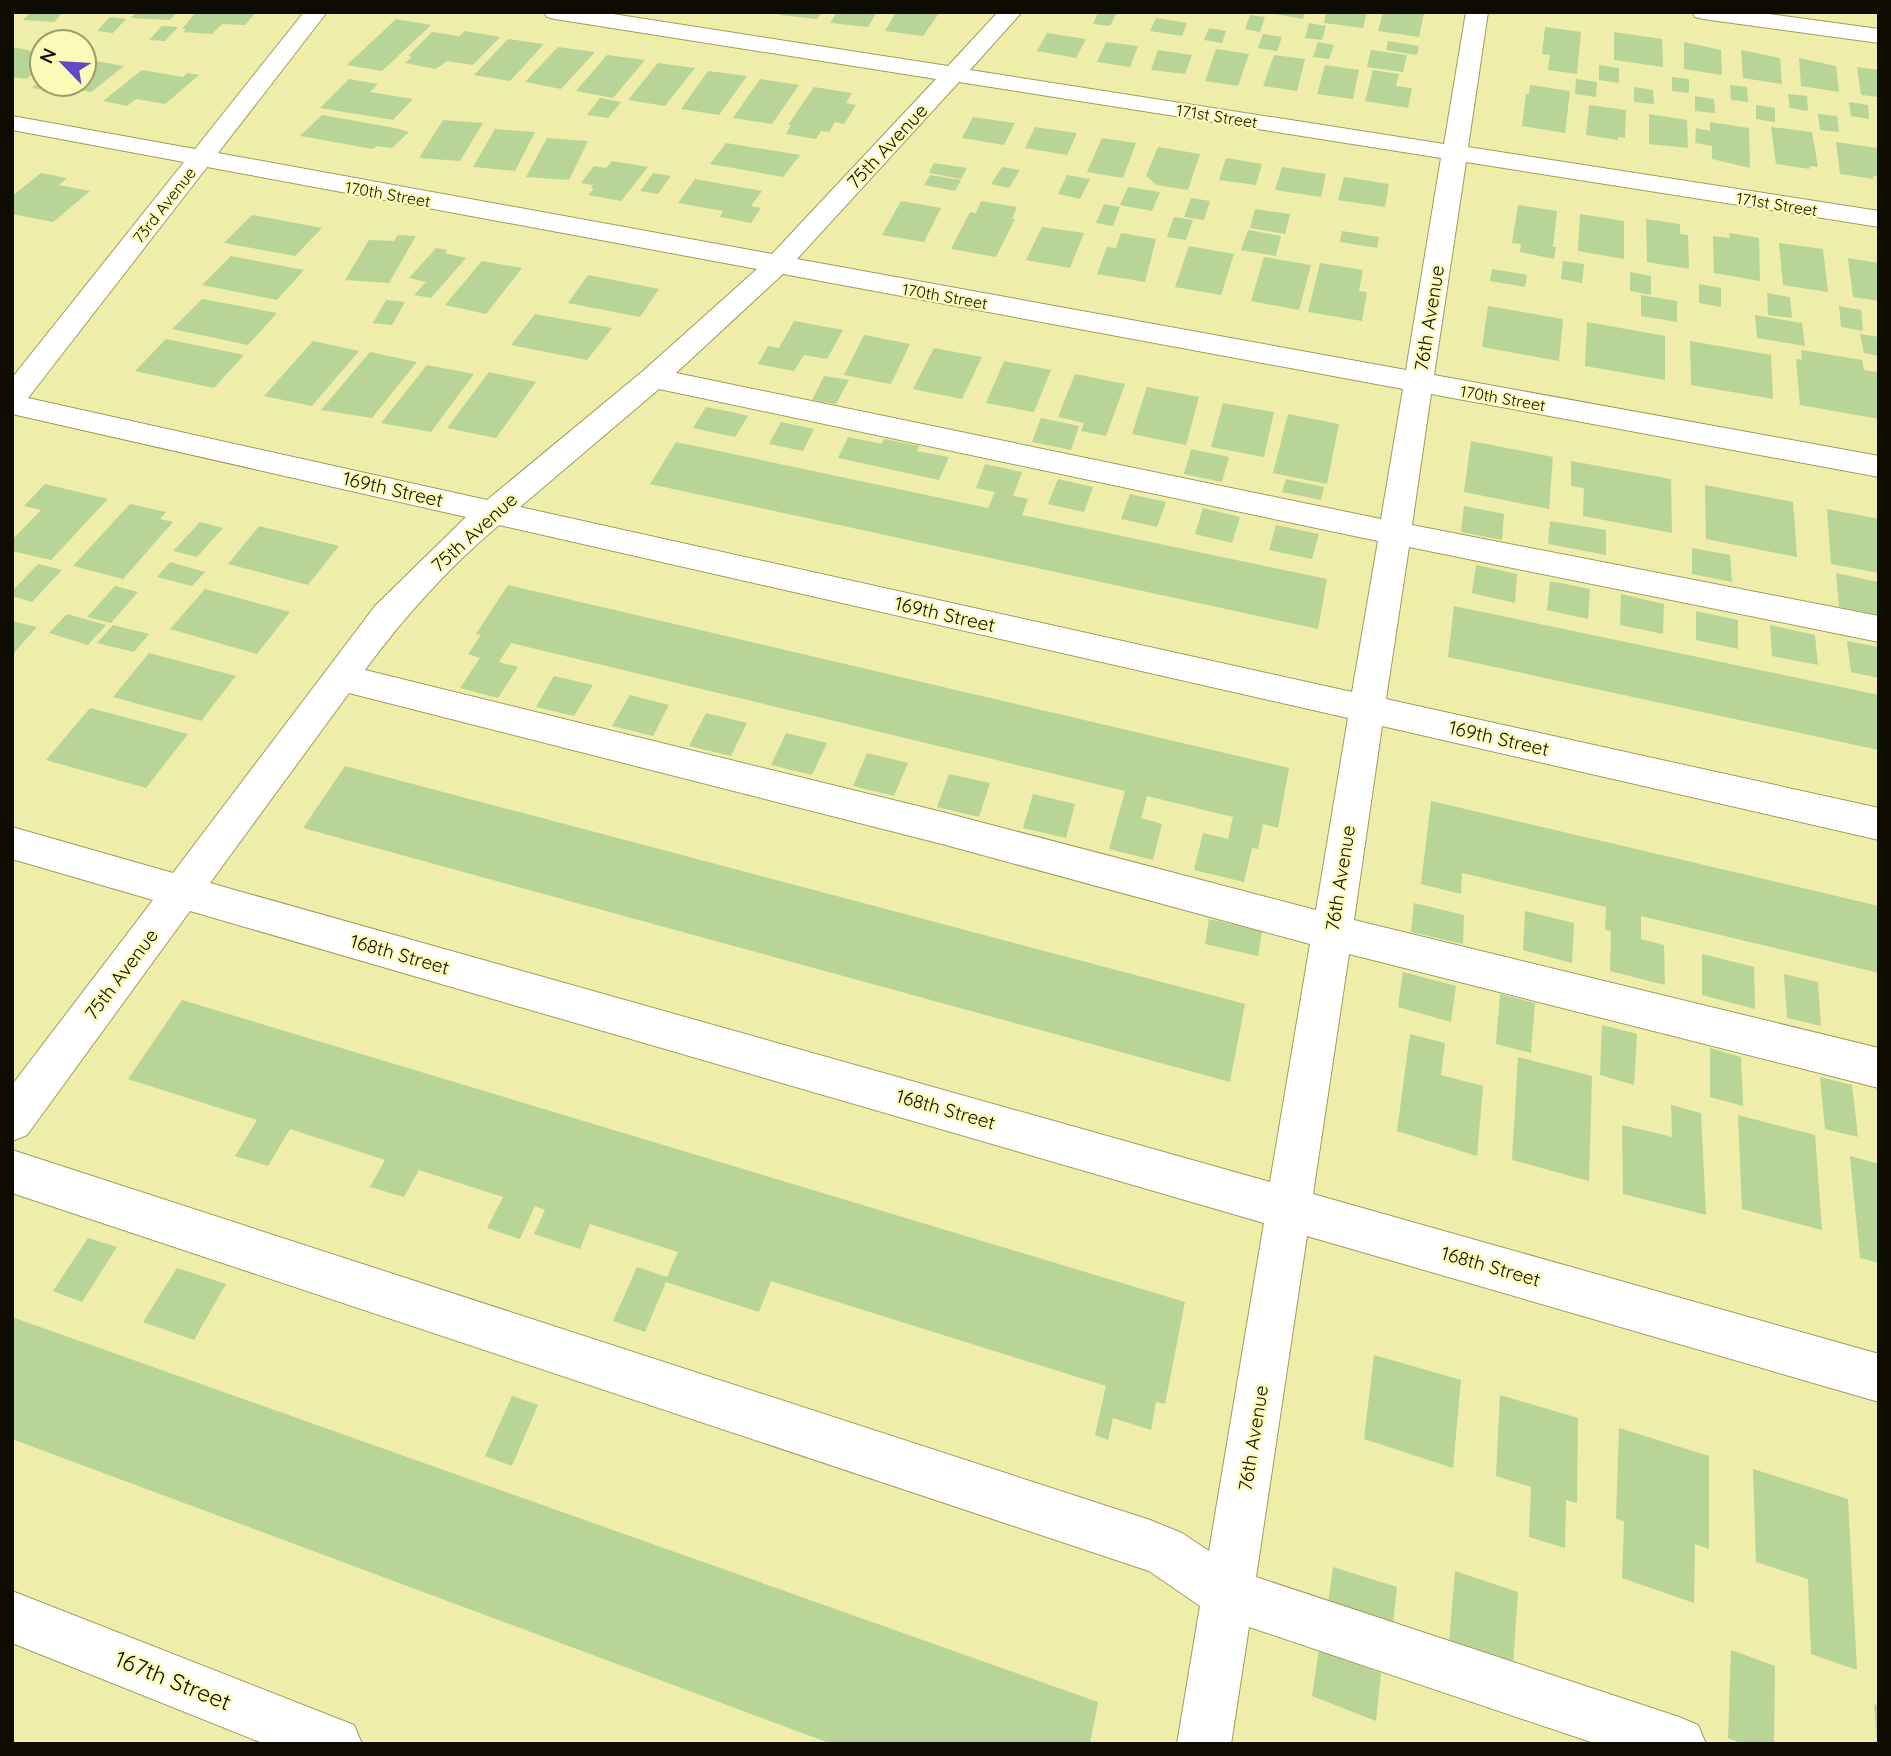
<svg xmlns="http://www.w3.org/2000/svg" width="1891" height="1756" font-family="Quicksand,sans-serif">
	<rect width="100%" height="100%" fill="#eeeda9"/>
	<g fill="#b9d497">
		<path d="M31,12H63L54,22L23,20Z"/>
		<path d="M136,12H177L170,20L131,18Z"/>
		<path d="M196,12H256L245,25L222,24L212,34L183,32L186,29H182Z"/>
		<path d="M782,12H822L817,19L780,15Z"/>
		<path d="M837,12H877L868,27L830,23Z"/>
		<path d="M896,12H940L923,36L885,31Z"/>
		<path d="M1098,12H1117L1110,26L1093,24Z"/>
		<path d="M1264,12H1305L1303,19Z"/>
		<path d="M1326,12H1367L1363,28L1324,23Z"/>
		<path d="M1383,12L1424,13L1419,37L1378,31Z"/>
		<path d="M1250,15L1265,17L1260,32L1245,29Z"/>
		<path d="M110,17L126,19L113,33L97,31Z"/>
		<path d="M1156,18L1187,23L1182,36L1150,31Z"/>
		<path d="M396,19L431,25L382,71L347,65Z"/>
		<path d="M1309,23L1326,26L1322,40L1305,38Z"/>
		<path d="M162,26L178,27L165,41L149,40Z"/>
		<path d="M1545,27L1581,32L1577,74L1548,70L1550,55L1542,54Z"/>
		<path d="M1209,28L1226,31L1222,43L1204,40Z"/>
		<path d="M465,31L500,37L473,65L447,61L436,69L405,63L412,57L408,56L432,32L459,36Z"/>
		<path d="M1614,32L1662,39L1663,67L1614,60Z"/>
		<path d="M1047,33L1086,39L1076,58L1037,51Z"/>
		<path d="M1263,34L1282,37L1277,51L1258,48Z"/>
		<path d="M508,39L544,44L510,81L474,75Z"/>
		<path d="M1388,41L1419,46L1417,55L1386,50Z"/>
		<path d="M1106,42L1138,46L1130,67L1097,62Z"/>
		<path d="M1318,42L1334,45L1329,59L1313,57Z"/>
		<path d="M1684,42L1721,50L1722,75L1684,69Z"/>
		<path d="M12,47L42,53V67L26,79L12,77Z"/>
		<path d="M558,47L595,52L561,89L525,82Z"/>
		<path d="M1216,49L1249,54L1238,86L1205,81Z"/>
		<path d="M1158,50L1192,55L1185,74L1151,70Z"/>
		<path d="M1371,50L1407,55L1403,72L1367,67Z"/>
		<path d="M1741,50L1780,58L1782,84L1743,78Z"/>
		<path d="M607,55L645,60L613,98L576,91Z"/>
		<path d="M1274,55L1305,59L1297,91L1263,86Z"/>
		<path d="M1799,58L1836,66L1839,92L1801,86Z"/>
		<path d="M84,59L124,66L91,92L63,87L56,92L32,88L42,80V84H84Z"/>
		<path d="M658,63L695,68L665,106L628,100Z"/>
		<path d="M1325,65L1359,70L1353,99L1317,94Z"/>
		<path d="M1599,65L1619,68V83L1599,80Z"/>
		<path d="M1857,67L1879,70V97L1861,95Z"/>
		<path d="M142,70L183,77L187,73L199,75L165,104L136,99L127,106L103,101Z"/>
		<path d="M1373,70L1399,74L1396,86L1412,88L1408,108L1365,101Z"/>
		<path d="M708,71L747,76L719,115L681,109Z"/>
		<path d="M1672,77L1689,79V93L1672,91Z"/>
		<path d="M349,79L378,84L370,92L413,99L393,120L320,108Z"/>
		<path d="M760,79L799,85L772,124L733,118Z"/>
		<path d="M1576,79L1597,82L1596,97L1575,94Z"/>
		<path d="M1530,85L1570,91L1565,133L1522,126L1526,94H1529Z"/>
		<path d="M1730,85L1747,87L1748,102L1731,100Z"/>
		<path d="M814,87L852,93L846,103L856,105L844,124L835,122L829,132L821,131L816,139L786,134L791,125H788Z"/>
		<path d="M1634,87L1653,90L1654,104L1634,102Z"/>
		<path d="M1788,94L1807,96L1808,111L1790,108Z"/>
		<path d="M1695,96L1714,99L1715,113L1695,111Z"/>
		<path d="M600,98L621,102L608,118L587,115Z"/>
		<path d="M1849,102L1868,105L1869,119L1851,116Z"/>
		<path d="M1589,105L1626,110L1625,138L1618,137V140L1586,135Z"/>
		<path d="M1756,105L1775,108V122L1756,119Z"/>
		<path d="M1649,114L1687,120L1688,148L1649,144Z"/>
		<path d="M1818,114L1837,116L1839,132L1820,130Z"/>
		<path d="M322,115L395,128L409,132L392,148L377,146L373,149L300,136Z"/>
		<path d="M973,117L1015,123L1004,145L962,138Z"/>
		<path d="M443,120L483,123L460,161L419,158Z"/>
		<path d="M1710,122L1749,128L1750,168L1712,159V146L1695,143L1696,128L1710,131Z"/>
		<path d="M1035,127L1077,133L1067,155L1025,148Z"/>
		<path d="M1771,127L1812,132L1818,167L1809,166L1810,169L1776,164Z"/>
		<path d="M495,129L535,132L515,171L473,167Z"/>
		<path d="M547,138L588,141L569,180L526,177Z"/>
		<path d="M1102,138L1136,143L1123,178L1087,172Z"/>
		<path d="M1836,142L1877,148L1879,176H1873L1874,179L1840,174Z"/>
		<path d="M726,143L800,155L783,177L710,164Z"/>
		<path d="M1158,147L1200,154L1188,190L1157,185L1146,176Z"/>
		<path d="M1226,158L1262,164L1256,185L1219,180Z"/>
		<path d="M612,161L648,167L621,201L588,195L594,189L591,188L593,185L581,183L594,166L606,168Z"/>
		<path d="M934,163L967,168L961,179L929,173Z"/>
		<path d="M1002,167L1020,170L1009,188L991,184Z"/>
		<path d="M1282,167L1326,174L1321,197L1275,190Z"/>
		<path d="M41,173L67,178L59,185L90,191L53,222L12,214V196Z"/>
		<path d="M653,173L671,176L658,194L640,191Z"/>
		<path d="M930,175L961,180L955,191L924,185Z"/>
		<path d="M1067,175L1090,179L1080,199L1058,194Z"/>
		<path d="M1344,177L1389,184L1385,207L1338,200Z"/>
		<path d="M695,179L762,191L751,206L761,208L751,223L720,217L723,211L678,203Z"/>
		<path d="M1128,187L1160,192L1152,211L1120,205Z"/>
		<path d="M1191,198L1210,201L1204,220L1184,217Z"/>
		<path d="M901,201L941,208L924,242L882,235Z"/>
		<path d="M981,201L1017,207L1012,219H1015L996,257L951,249L970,212L976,213Z"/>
		<path d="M1104,204L1120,207L1113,226L1096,223Z"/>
		<path d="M1518,205L1557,211L1553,247H1556L1554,259L1520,252L1521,244L1512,243Z"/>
		<path d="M1255,209L1290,214L1285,234L1250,228Z"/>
		<path d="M1580,214L1624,221V259L1578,251Z"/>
		<path d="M252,215L322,228L295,256L224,243Z"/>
		<path d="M1174,217L1193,220L1186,240L1167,237Z"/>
		<path d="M1646,219L1680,224V234L1688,235L1689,269L1647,262Z"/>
		<path d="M1042,227L1084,233L1070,268L1026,260Z"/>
		<path d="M1248,230L1281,236L1276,256L1241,250Z"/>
		<path d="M1342,231L1379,237L1377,248L1340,242Z"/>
		<path d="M1121,233L1156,239L1145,282L1097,274L1107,247L1116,248Z"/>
		<path d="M1729,233L1759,238L1760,281L1714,273L1713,236L1730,238Z"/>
		<path d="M398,235L416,236L389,283L345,280L369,240L394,241Z"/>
		<path d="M1779,243L1823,249L1828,292L1783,285Z"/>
		<path d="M1189,246L1234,254L1221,295L1175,287Z"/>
		<path d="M436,248L447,250L445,253L466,258L431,298L414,295L426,282L409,278Z"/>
		<path d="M231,256L304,270L277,300L202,285Z"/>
		<path d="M1264,257L1311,265L1299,310L1251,301Z"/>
		<path d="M1848,258L1879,263V301L1853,297Z"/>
		<path d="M482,261L522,268L486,314L445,305Z"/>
		<path d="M1563,261L1584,264L1582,283L1561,279Z"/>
		<path d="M1320,263L1363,270L1359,291L1367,292L1362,321L1308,312Z"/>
		<path d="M1492,269L1527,275L1525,287L1490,281Z"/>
		<path d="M1630,272L1651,276V295L1630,291Z"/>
		<path d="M588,275L659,289L640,317L568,303Z"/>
		<path d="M1699,284L1721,288V307L1699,303Z"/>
		<path d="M1767,293L1790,297L1792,318L1768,315Z"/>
		<path d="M1641,295L1677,301V322L1641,316Z"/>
		<path d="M202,299L277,313L248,345L172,329Z"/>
		<path d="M386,300L405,302L392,325L373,323Z"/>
		<path d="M1488,306L1563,319L1559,361L1482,347Z"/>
		<path d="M1839,306L1861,310L1863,331L1841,327Z"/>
		<path d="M535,314L612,328L587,360L511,345Z"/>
		<path d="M1755,315L1802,323L1805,346L1757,338Z"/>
		<path d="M794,321L843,330L827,359L804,355L794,371L758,364L768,346L779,348Z"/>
		<path d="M1587,322L1665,336V380L1585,366Z"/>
		<path d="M1860,334L1879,337V356L1864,353Z"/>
		<path d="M864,335L910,344L891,384L844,375Z"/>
		<path d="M166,339L244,355L214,388L135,371Z"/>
		<path d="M313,341L359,351L312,406L264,396Z"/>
		<path d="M1690,341L1771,355L1773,399L1691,385Z"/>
		<path d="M934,348L982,357L962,399L913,389Z"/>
		<path d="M1801,350L1862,360L1864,370L1877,372L1879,419L1800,405L1796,359L1802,360Z"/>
		<path d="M370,352L417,362L372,418L321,410Z"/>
		<path d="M1004,361L1051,370L1034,412L986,403Z"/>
		<path d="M427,365L474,374L431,432L381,423Z"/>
		<path d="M489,372L536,382L496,438L447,428Z"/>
		<path d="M1075,374L1125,384L1106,436L1081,431L1084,423L1058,417Z"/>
		<path d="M824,376L849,380L836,404L812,400Z"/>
		<path d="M1147,387L1199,397L1186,445L1132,434Z"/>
		<path d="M1223,403L1274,412L1264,457L1211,447Z"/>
		<path d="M706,407L732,412L748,416L735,437L693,428Z"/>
		<path d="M1288,414L1339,424L1327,484L1273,473Z"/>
		<path d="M1041,418L1079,426L1071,450L1032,442Z"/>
		<path d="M781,422L814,429L803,451L769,444Z"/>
		<path d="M848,437L882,444L884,439L919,446L917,451L949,457L939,480L838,458Z"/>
		<path d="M1471,441L1553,457L1549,509L1464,492Z"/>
		<path d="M676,442L988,508L995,492L976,488L985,464L1022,472L1013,496L1028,499L1022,515L1327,579L1318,629L650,484Z"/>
		<path d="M1191,449L1229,457L1222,482L1184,474Z"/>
		<path d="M1571,461L1671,479L1672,533L1583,516L1584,488L1571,486Z"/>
		<path d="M1058,479L1093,487L1084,512L1048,504Z"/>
		<path d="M1286,479L1324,487L1321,500L1282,492Z"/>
		<path d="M45,484L108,499L51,560L12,551V540L41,510L24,506Z"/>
		<path d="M1705,485L1793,502L1797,557L1706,539Z"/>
		<path d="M1130,494L1166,502L1157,527L1121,519Z"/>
		<path d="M130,504L166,512L160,519L173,522L123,579L73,566Z"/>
		<path d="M1464,506L1504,514L1502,540L1461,532Z"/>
		<path d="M1203,508L1240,517L1232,543L1195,534Z"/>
		<path d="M1827,509L1879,519V573L1831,564Z"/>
		<path d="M1550,521L1606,530V555L1548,544Z"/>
		<path d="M200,522L223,528L197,557L173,551Z"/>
		<path d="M1276,525L1319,534L1312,559L1269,550Z"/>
		<path d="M259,526L339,546L308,585L228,564Z"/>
		<path d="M1692,548L1730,555L1732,582L1692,574Z"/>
		<path d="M170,562L205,572L192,586L157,577Z"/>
		<path d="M38,564L62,570L32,602L12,596V591Z"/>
		<path d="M1476,565L1517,574L1515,603L1472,593Z"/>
		<path d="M1836,573L1878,582L1879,615L1839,607Z"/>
		<path d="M1550,581L1590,589L1588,619L1547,610Z"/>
		<path d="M508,585L1289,768L1278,828L1263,824L1258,849L1252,848L1244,882L1194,870L1203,833L1228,839L1233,817L1147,796L1141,818L1162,824L1153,860L1109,849L1125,791L511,643L499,662L518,667L498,698L460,688L480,658L468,654L481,635L476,634Z"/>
		<path d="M115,586L138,592L111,623L87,617Z"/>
		<path d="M205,589L290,612L257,654L170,629Z"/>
		<path d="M1621,594L1664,604L1663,634L1620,625Z"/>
		<path d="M1454,606L1879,695V750L1448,657Z"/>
		<path d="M1696,611L1738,620V649L1696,640Z"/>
		<path d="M67,614L106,625L88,645L49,633Z"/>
		<path d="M12,621L37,627L12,655Z"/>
		<path d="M113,625L149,634L134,652L97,643Z"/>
		<path d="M1770,625L1815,635L1818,665L1772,656Z"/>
		<path d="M1847,641L1879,647V678L1851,672Z"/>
		<path d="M149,653L236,676L201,721L113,697Z"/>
		<path d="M554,676L593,685L574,716L536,707Z"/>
		<path d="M630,695L669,705L653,736L612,726Z"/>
		<path d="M90,708L188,734L146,788L46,760Z"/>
		<path d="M706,713L747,723L731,756L689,746Z"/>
		<path d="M786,733L827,743L812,775L771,765Z"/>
		<path d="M867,753L908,763L894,796L853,786Z"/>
		<path d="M345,766L1245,1004L1230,1082L303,828Z"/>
		<path d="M949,774L990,783L979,817L937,807Z"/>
		<path d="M1033,794L1075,804L1066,838L1023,828Z"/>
		<path d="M1431,801L1879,906V973L1641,916V939L1664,945L1665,985L1610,971L1611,931L1605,930L1606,907L1462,873L1461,894L1421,884Z"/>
		<path d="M1414,903L1464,915L1463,944L1411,932Z"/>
		<path d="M1525,911L1574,923L1572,963L1523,950Z"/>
		<path d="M1209,919L1262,931L1258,956L1205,944Z"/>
		<path d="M1702,954L1754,967L1755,1009L1702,995Z"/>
		<path d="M1403,972L1456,986L1451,1022L1398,1007Z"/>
		<path d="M1784,974L1818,982L1821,1026L1787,1018Z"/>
		<path d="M1500,994L1535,1003L1531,1053L1496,1044Z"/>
		<path d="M182,1000L1185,1302L1165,1404L1156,1402L1151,1430L1113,1418L1108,1440L1095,1435L1106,1386L771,1281L759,1312L666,1282L645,1332L613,1321L637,1267L667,1277L678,1252L590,1224L580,1249L534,1234L545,1210L535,1206L520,1239L487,1228L503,1197L419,1170L404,1197L370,1187L385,1160L290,1129L268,1166L235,1156L257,1120L128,1079Z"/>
		<path d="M1602,1025L1637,1034L1634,1085L1600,1075Z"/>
		<path d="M1410,1034L1445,1043L1441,1075L1483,1086L1477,1156L1397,1131Z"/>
		<path d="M1710,1048L1741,1057L1743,1106L1710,1097Z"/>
		<path d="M1518,1057L1592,1076L1589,1181L1512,1160Z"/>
		<path d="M1820,1077L1852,1085L1858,1137L1825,1129Z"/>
		<path d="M1671,1105L1701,1113L1706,1215L1623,1194L1622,1125L1672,1137Z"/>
		<path d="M1738,1115L1815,1135L1822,1230L1742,1209Z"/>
		<path d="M1850,1156L1879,1164V1263L1860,1258Z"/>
		<path d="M88,1238L117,1247L82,1302L53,1291Z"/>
		<path d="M177,1268L226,1284L194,1340L143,1322Z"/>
		<path d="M12,1317L1098,1702L1090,1744H832L12,1439Z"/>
		<path d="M1374,1355L1461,1380L1453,1468L1364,1439Z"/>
		<path d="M1500,1395L1578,1418L1577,1503L1566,1500L1565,1548L1529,1537L1531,1487L1496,1476Z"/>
		<path d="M512,1396L538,1405L512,1466L485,1456Z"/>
		<path d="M1619,1428L1709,1456V1549L1695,1544L1694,1603L1622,1578L1624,1521L1616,1519Z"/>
		<path d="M1753,1469L1848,1499L1857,1670L1811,1654L1808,1579L1756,1562Z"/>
		<path d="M1333,1567L1397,1587L1393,1625L1328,1603Z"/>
		<path d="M1455,1571L1518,1592L1513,1665L1449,1643Z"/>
		<path d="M1319,1650L1381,1673L1376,1721L1312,1696Z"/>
		<path d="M1731,1650L1775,1666L1774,1744H1743L1728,1738Z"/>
		<path d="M1874,1704L1879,1706V1741H1877Z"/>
	</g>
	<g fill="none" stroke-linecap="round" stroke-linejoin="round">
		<g stroke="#9f9d5c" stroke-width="2">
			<g id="minor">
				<path d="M304,12H327L218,153L772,254L936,79L555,19L547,17L544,12H600L948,66L998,12H1022L970,70L1444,144L1466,12H1488L1468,147L1879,211V227L1466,162L1434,375L1879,456V477L1431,394L1412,525L1879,616V642L1409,547L1386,699L1879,808V840L1382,726L1354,920L1879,1048V1088L1349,954L1313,1194L1879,1354V1402L1307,1236L1256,1577L1679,1717L1698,1725L1706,1744H1597L1249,1627L1231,1744H1177L1200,1606L1149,1571L12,1193V1150L1150,1520L1182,1533L1209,1551L1264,1223L190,911L27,1135L12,1141V1085L153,900L12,859V827L173,873L375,606L466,517L12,414V378L184,162L12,130V116L195,149ZM959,82L1441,158L1406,370L797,259ZM207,167L757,269L643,371L487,500L28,398ZM783,274L1403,389L1381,519L676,373ZM659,389L1378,541L1352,692L520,507ZM499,525L1348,718L1316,910L942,812L365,670C404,617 448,568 499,525ZM349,693L942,844L1310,944L1270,1182L210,883Z"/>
				<path d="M1692,12H1754L1879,29V43L1703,19L1695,17Z"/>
				<path d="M12,1591L354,1725L362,1744H265L12,1643Z"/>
			</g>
		</g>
		<use href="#minor" fill="#fff" fill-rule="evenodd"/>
	</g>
	<g text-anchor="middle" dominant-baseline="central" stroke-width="5" stroke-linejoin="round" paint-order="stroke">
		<g font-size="16" fill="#0e0c00" stroke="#fbfab6">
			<text transform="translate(1217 116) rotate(9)">171st Street</text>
			<text transform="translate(388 194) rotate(10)">170th Street</text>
			<text transform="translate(1777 204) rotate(9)">171st Street</text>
			<text transform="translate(164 205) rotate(-52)">73rd Avenue</text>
			<text transform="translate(945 296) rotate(10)">170th Street</text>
			<text transform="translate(1503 398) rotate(10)">170th Street</text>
		</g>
		<g font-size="19" fill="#0e0c00" stroke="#fbfab6">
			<text transform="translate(887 146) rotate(-47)">75th Avenue</text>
			<text transform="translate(1429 318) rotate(-81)">76th Avenue</text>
			<text transform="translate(393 489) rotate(13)">169th Street</text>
			<text transform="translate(474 532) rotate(-42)">75th Avenue</text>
			<text transform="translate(945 614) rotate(13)">169th Street</text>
			<text transform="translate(1499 738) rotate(13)">169th Street</text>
			<text transform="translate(1340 878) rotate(-81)">76th Avenue</text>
			<text transform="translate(400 954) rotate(16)">168th Street</text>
			<text transform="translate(121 974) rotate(-53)">75th Avenue</text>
			<text transform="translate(946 1109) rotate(16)">168th Street</text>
			<text transform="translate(1491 1266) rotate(16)">168th Street</text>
			<text transform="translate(1253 1438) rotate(-81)">76th Avenue</text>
		</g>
		<g font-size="23" fill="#0e0c00" stroke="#fbfab6">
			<text transform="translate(173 1680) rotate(22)">167th Street</text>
		</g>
	</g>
	<rect width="1891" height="1756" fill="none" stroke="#0e0c00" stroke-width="28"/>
	<g transform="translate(63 63) rotate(295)"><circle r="33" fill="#fbfab6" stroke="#9c9b6d" stroke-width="2"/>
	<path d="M0-5L12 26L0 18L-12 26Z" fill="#6149c2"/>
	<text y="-10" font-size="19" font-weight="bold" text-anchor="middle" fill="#0e0c00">N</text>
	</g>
</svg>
